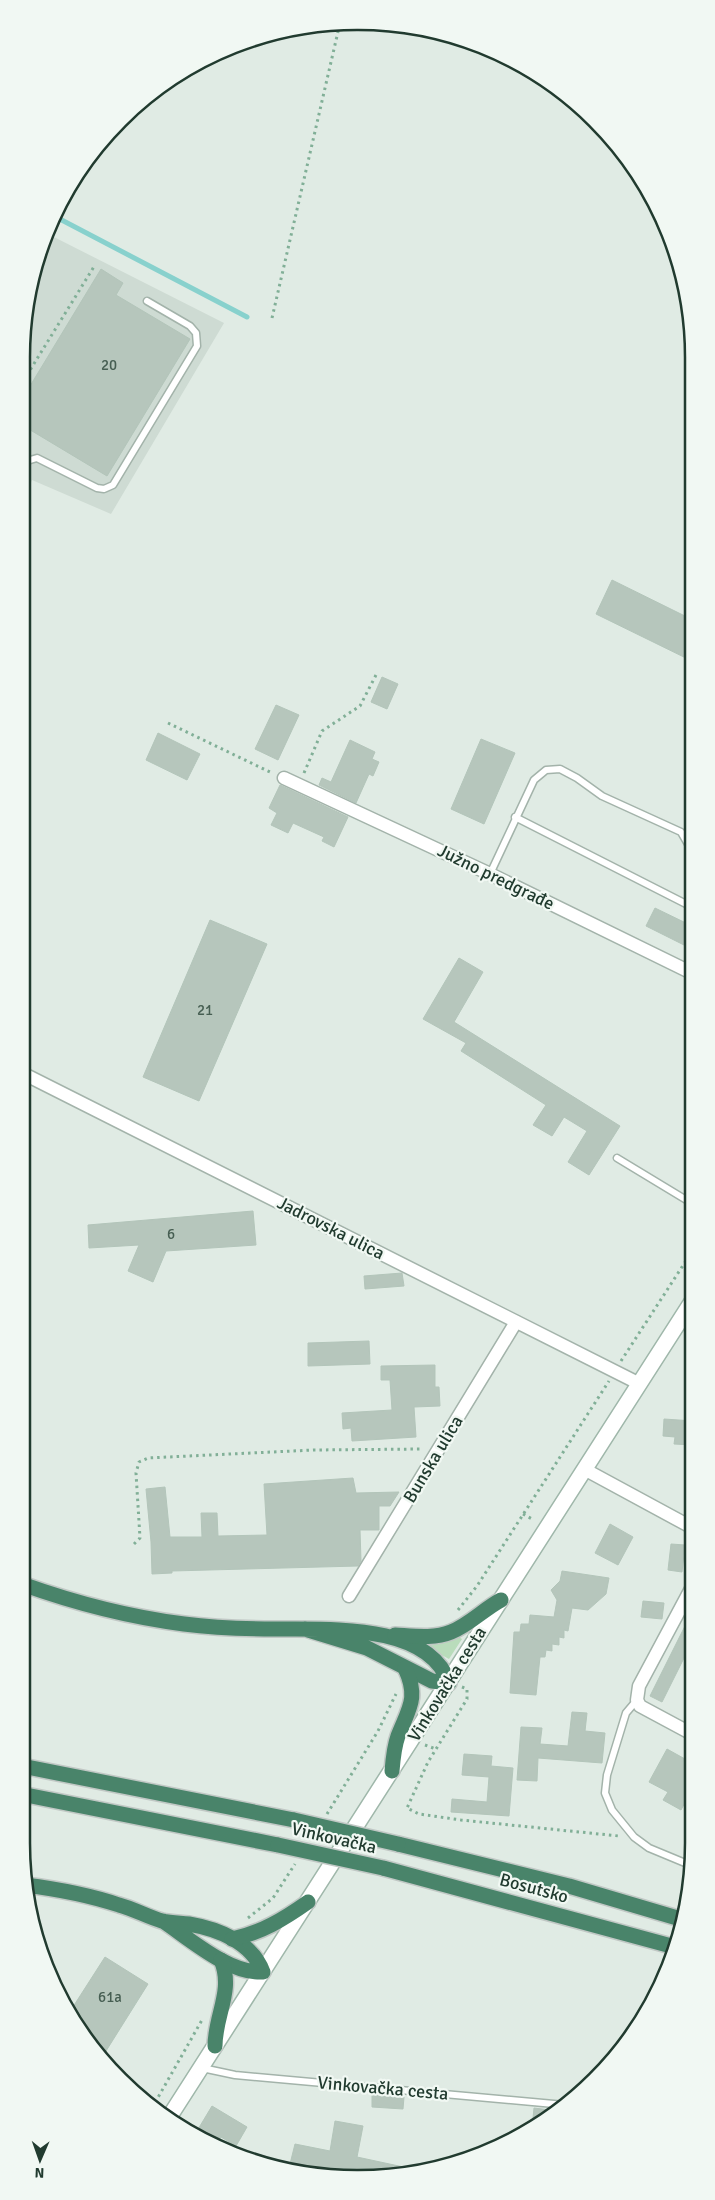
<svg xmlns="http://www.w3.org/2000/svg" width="715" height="2200" font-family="Signika,sans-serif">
	<rect width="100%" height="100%" fill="#e0ebe4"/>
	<path fill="#cedbd3" d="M46,233L224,323L111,514L32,480L27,491L28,292Z"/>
	<path fill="#b9dcbb" d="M457,1636L462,1639L449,1659L425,1646Z"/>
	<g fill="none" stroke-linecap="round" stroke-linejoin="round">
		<path stroke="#88d1cd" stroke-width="5" d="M54,216L247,317"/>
	</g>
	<g fill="#b6c6bc" stroke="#b3c5ba">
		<path d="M101,269L123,283L116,295L190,339L107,476L27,428V391Z"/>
		<path d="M612,580L691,619L692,661L596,614Z"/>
		<path d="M382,677L398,684L387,709L371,702Z"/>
		<path d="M276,705L299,715L278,760L255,749Z"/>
		<path d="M158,733L200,754L187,780L146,760Z"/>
		<path d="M481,739L515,753L484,824L451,809Z"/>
		<path d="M350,740L375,752L372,759L379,762L373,776L369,774L356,803L319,785L322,778L331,782Z"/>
		<path d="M280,785L348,817L334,847L322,841L324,837L293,823L288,833L271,825L277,813L269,808Z"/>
		<path d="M655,908L692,926V949L646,926Z"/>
		<path d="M210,920L267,944L199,1101L143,1077Z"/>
		<path d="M459,958L483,972L454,1022L620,1126L589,1175L568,1162L587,1131L564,1117L552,1136L533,1125L546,1105L461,1051L466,1043L423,1019Z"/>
		<path d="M253,1211L256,1245L166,1251L153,1282L128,1271L139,1245L89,1248L88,1225Z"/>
		<path d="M402,1273L404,1286L365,1289L364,1276Z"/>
		<path d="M369,1341L370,1364L308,1366V1343Z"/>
		<path d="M435,1365V1387H439L440,1406L414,1407L416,1437L352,1441L351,1428L343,1429L342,1413L392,1410L390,1380H381V1366Z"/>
		<path d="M664,1419L693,1421V1445L674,1444L675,1437L663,1436Z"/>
		<path d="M353,1478L356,1493L399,1492L390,1506H379V1530H360L361,1561L358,1566L172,1571V1573L152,1574L151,1542L146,1489L165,1487L170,1537H202L201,1513H217L218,1536L267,1535L264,1484Z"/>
		<path d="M610,1524L633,1537L618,1565L595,1553Z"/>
		<path d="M671,1544L685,1545L682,1572L668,1570Z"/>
		<path d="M562,1571L609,1578L606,1594L588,1610L572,1608L568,1631L564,1630V1638L559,1637V1645L552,1644V1651L546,1650L545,1657H540L536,1695L510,1693L514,1632H520L521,1624H529L530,1615L554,1617L557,1600L551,1590L560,1581Z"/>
		<path d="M643,1601L664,1603L662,1619L641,1617Z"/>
		<path d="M693,1610V1640L662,1702L650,1696Z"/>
		<path d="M572,1712L587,1713L585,1731L605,1733L602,1763L538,1758L537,1781L517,1780L521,1727L542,1728L540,1744L568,1746Z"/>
		<path d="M667,1749L685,1759L683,1762L694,1767V1786L681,1810L663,1800L668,1792L649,1782Z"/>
		<path d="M464,1754L492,1756L491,1766L513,1768L509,1816L451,1812L452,1799L487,1802L489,1777L462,1775Z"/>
		<path d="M105,1957L148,1984L101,2059L71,2010Z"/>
		<path d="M372,2094L404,2097L403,2109L372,2107Z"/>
		<path d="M212,2106L247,2127L236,2146L221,2137L217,2143L197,2131Z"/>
		<path d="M534,2108L558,2111L545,2122L532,2128Z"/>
		<path d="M335,2121L363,2126L357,2157L422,2171L380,2178L314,2176L300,2172L301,2167L290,2164L295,2144L330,2151Z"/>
	</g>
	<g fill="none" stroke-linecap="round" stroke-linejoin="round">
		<g stroke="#a3b3aa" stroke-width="9">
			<g id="service">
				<path d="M27,461L37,458L97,488L104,489L113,485L197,346L196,333L190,326L147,301"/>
				<path d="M515,817L692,907"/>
				<path d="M490,874L534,780L546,770L560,769L577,778L602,796L681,832L692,851"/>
				<path d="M687,904L692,887"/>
				<path d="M617,1158L693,1204"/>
				<path d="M637,1700L626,1713L607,1775L605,1793L612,1810L634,1837L649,1848L690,1865"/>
				<path d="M202,2068L235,2075L565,2105"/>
			</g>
		</g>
		<g stroke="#a3b3aa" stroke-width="15">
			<g id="minor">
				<path d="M284,778L490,874L692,973"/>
				<path d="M24,1074L638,1383"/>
				<path d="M584,1469L693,1528"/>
				<path d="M693,1585L639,1686L637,1700L640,1706L694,1735"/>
				<path d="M349,1596L516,1322"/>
			</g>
		</g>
		<g stroke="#9fb7aa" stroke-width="18">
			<path id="secondary" d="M168,2119L693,1300"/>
		</g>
		<g stroke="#c1c8c5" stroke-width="18">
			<g id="trunk">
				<path d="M22,1584C75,1603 129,1617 184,1624C214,1628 245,1629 275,1629C326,1630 428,1622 449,1683L432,1681L367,1648L305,1629"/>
				<path d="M395,1635C413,1636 434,1639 451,1632C469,1625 484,1609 501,1600"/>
				<path d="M22,1766L294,1820"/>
				<path d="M392,1771C393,1759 394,1747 398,1736C409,1708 419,1698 405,1668"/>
				<path d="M21,1794L278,1845"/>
				<path d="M398,1844L569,1886L684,1920"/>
				<path d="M383,1868L675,1947"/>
				<path d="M25,1885C57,1889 89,1895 119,1905C134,1909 148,1917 162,1921C171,1923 180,1923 189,1924C218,1929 252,1942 263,1972C229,1974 190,1939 163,1921"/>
				<path d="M232,1939C261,1933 284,1919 308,1902"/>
				<path d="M215,2046C215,2015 234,1990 221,1960"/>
			</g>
		</g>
		<g stroke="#81af97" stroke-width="3" stroke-dasharray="2.5 4" stroke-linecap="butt">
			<path d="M272,318L340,23"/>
			<path d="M27,375L95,265"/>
			<path d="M168,723L272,773"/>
			<path d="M304,773L322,731L360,706L376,675"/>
			<path d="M621,1361L693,1250"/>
			<path d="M523,1514L534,1520"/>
			<path d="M134,1544L140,1538L136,1473L139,1462L148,1458L313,1450L423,1449"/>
			<path d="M458,1610L477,1586L609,1381"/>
			<path d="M462,1687L467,1689V1699L428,1762L407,1808L419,1814L461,1820L619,1836"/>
			<path d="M425,1745L436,1749"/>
			<path d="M327,1814L378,1731L396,1694"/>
			<path d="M248,1918L273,1898L295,1864"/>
			<path d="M152,2108L202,2020"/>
		</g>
		<use href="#service" stroke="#fff" stroke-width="6"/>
		<use href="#minor" stroke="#fff" stroke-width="12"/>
		<use href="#secondary" stroke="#fff" stroke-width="15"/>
		<use href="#trunk" stroke="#49846a" stroke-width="15"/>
		<g stroke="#c1c8c5" stroke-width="18" stroke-linecap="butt">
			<g id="trunk-bridge">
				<path d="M294,1820L398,1844"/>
				<path d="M278,1845L383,1868"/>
			</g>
		</g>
		<use href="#trunk-bridge" stroke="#49846a" stroke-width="15"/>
	</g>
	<g text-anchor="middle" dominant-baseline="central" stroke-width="4.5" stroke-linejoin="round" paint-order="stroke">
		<g font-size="15" fill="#465e52">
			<text x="109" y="365">20</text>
			<text x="205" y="1010">21</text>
			<text x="171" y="1234">6</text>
			<text x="110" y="1997">61a</text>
		</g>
		<g font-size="18" fill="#213b2f" stroke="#f1f8f3">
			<text transform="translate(496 877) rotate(26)">Južno predgrađe</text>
			<text transform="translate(331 1228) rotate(27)">Jadrovska ulica</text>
			<text transform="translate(433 1459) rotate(-59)">Bunska ulica</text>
			<text transform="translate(447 1684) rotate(-58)">Vinkovačka cesta</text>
			<text transform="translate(334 1838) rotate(13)">Vinkovačka</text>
			<text transform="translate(534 1888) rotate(15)">Bosutsko</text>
			<text transform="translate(383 2088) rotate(5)">Vinkovačka cesta</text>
		</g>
	</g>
	<path d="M0 0H715V2200H0ZM357 30H358A327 327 0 0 1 685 357V1843A327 327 0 0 1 358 2170H357A327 327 0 0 1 30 1843V357A327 327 0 0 1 357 30Z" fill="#f1f8f3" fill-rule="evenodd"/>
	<path fill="none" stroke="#213b2f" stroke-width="2.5" d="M357 30H358A327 327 0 0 1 685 357V1843A327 327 0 0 1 358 2170H357A327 327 0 0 1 30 1843V357A327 327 0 0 1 357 30Z"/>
	<g transform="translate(40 2160) rotate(182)" stroke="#f1f8f3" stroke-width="4" paint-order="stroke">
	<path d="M0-4L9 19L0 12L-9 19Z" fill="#213b2f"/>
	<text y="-8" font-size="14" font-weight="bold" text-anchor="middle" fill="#213b2f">N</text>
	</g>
</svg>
